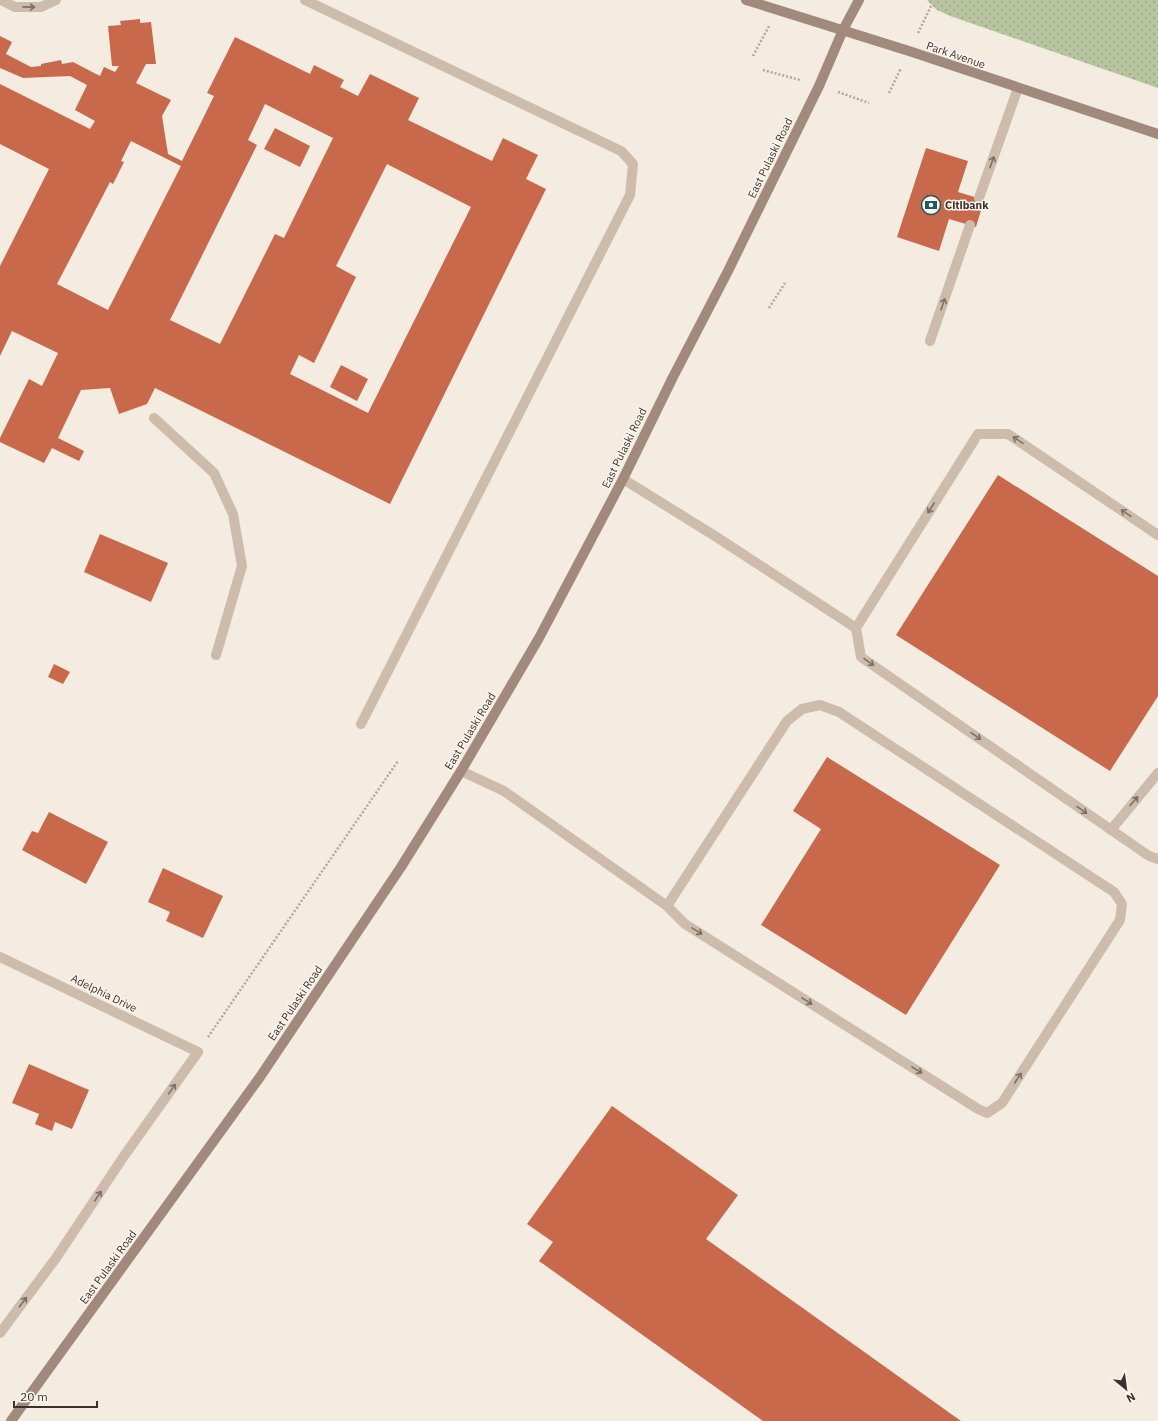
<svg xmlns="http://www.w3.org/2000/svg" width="1158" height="1421" font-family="'IBM Plex Sans',sans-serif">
	<defs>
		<pattern id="green-dots" width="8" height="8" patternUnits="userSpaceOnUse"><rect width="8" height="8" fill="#b8c4a0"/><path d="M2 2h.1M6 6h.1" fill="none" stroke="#97a083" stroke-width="1.8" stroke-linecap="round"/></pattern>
	</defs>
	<rect width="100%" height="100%" fill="#f4ebe1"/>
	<path fill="url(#green-dots)" d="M927,0H1158V88L950,16L937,10Z"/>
	<g fill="#c8694b" fill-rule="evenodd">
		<path d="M140,19V23L151,22L156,64H146L136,83L171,100L162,116L168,154L182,161L214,96L207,93L235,37L310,74L314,65L344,80L340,87L358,96L370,74L419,98L408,120L492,161L503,138L538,155L526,179L546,189L390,504L155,388L147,404L119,414L110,388L81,390L58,438L84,451L79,461L52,448L44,463L0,442V438L29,379L42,386L58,353L12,331L0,356V266L49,169L0,144V84L90,129L95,121L75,110L87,85L70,76L23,78L0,68V36L12,42L6,54L31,67L41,66V64L61,60L62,64L73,62L100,76L104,67L115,72L119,66H112L108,26L121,25L120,21ZM265,104L333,138L284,238L275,234L220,344L170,320L257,145L248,140ZM131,141L181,166L108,310L57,284L110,182L113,184L124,162L121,161ZM387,164L471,207L368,413L290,374L299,355L314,363L356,277L336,266Z"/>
		<path d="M275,128L310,146L300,167L264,149Z"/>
		<path d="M926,148L968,161L958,192L984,200L976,227L949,219L939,251L897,237Z"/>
		<path d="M341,365L368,379L357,401L330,387Z"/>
		<path d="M998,475L1158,576V696L1110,771L896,635Z"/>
		<path d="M100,534L168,563L151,602L84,572Z"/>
		<path d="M54,664L70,672L63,684L48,677Z"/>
		<path d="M827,757L1000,865L906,1015L761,925L821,829L793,811Z"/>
		<path d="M49,812L108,842L86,884L22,850L32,831L38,833Z"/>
		<path d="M163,868L223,896L203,938L166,921L170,912L148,902Z"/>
		<path d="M29,1064L89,1090L72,1129L55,1122L52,1131L35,1124L39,1114L12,1103Z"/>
		<path d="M612,1106L738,1195L706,1239L961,1421H763L539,1261L553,1242L527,1224Z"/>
	</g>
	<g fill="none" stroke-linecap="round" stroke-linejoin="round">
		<g stroke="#b9a596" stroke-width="2.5" stroke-dasharray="2 2" stroke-linecap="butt">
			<path d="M918,33L932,4"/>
			<path d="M753,56L769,26"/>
			<path d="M763,70L800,80"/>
			<path d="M838,92L869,103"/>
			<path d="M889,93L901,68"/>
			<path d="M769,308L785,283"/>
			<path d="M208,1037L398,761"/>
		</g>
		<g stroke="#cdbbac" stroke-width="10">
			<path d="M1,0L15,7H41L56,0"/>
			<path d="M305,0L621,151L633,164L630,195L361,724"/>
			<path d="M979,198L1018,88"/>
			<path d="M930,341L970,225"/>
			<path d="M154,418L214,473L233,514L242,566L216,655"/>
			<path d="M623,479L715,536L856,628"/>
			<path d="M1158,535L1008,434H978L856,628L861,657L1149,856L1158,859"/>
			<path d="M461,771L504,791L667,906L685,924L978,1109L987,1113L1002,1103L1120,920L1122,904L1114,892L839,712L820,705L802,709L787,721L667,906"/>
			<path d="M1111,830L1158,773"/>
			<path d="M0,1333L56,1258L124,1156L198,1052"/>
		</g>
		<path stroke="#cdbbac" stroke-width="10" d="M0,957L198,1052"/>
		<g stroke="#a18a7d" stroke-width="10">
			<path d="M746,0L909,51L1158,134"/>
			<path d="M11,1421L260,1077L401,867L461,771L539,638L623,479L673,377L727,273L819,86L843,30L859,0"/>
		</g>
	</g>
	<defs><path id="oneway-shaft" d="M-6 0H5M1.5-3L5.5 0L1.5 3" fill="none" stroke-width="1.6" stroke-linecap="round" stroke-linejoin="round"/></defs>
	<g stroke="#7d6f65">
		<use href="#oneway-shaft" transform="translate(29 7) rotate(1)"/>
		<use href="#oneway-shaft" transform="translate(992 162) rotate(-70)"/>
		<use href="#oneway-shaft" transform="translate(943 304) rotate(-71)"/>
		<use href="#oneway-shaft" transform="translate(1018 440) rotate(-146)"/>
		<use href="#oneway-shaft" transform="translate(931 508) rotate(122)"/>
		<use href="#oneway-shaft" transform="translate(1126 513) rotate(-146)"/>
		<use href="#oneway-shaft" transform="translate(869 662) rotate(35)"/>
		<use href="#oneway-shaft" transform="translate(976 736) rotate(35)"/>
		<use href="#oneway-shaft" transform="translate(1134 801) rotate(-50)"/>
		<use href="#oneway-shaft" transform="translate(1082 810) rotate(35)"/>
		<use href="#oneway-shaft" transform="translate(697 931) rotate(32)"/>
		<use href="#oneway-shaft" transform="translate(807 1001) rotate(32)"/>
		<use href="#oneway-shaft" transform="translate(917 1070) rotate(32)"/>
		<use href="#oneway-shaft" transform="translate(1018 1078) rotate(-57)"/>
		<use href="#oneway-shaft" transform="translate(172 1089) rotate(-55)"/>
		<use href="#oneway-shaft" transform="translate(98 1196) rotate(-56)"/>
		<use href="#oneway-shaft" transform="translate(23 1302) rotate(-53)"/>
	</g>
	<defs>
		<g id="bank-ring" transform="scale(1)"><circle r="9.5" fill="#fbf5ee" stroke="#1f5a5e" stroke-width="1.5"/><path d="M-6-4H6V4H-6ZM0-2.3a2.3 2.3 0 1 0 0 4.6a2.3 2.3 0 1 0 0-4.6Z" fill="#1f5a5e"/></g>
	</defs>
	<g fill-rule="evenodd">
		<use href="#bank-ring" x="931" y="205"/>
	</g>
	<g text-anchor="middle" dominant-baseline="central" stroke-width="3" stroke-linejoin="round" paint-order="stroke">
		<g font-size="11" fill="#3b302b" stroke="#fbf5ee">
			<text transform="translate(956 55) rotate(19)">Park Avenue</text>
			<text transform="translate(770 158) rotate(-64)">East Pulaski Road</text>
			<text transform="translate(624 448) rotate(-64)">East Pulaski Road</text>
			<text transform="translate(470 731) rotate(-59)">East Pulaski Road</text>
			<text transform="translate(104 993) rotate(26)">Adelphia Drive</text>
			<text transform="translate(295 1003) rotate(-56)">East Pulaski Road</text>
			<text transform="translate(108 1267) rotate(-54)">East Pulaski Road</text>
		</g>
		<g font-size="11" font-weight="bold" fill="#3b302b" stroke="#fbf5ee" text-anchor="start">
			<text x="945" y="205">Citibank</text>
		</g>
	</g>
	<g transform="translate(1126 1389) rotate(151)" stroke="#fbf5ee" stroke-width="3" paint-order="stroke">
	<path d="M0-3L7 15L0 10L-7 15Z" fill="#3b302b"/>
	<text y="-6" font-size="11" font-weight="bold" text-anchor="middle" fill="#3b302b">N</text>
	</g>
	<path d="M14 1401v6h83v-6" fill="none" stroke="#3b302b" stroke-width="2"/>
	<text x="20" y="1401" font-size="12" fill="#3b302b" stroke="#fbf5ee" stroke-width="3" paint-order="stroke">20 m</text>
</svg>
